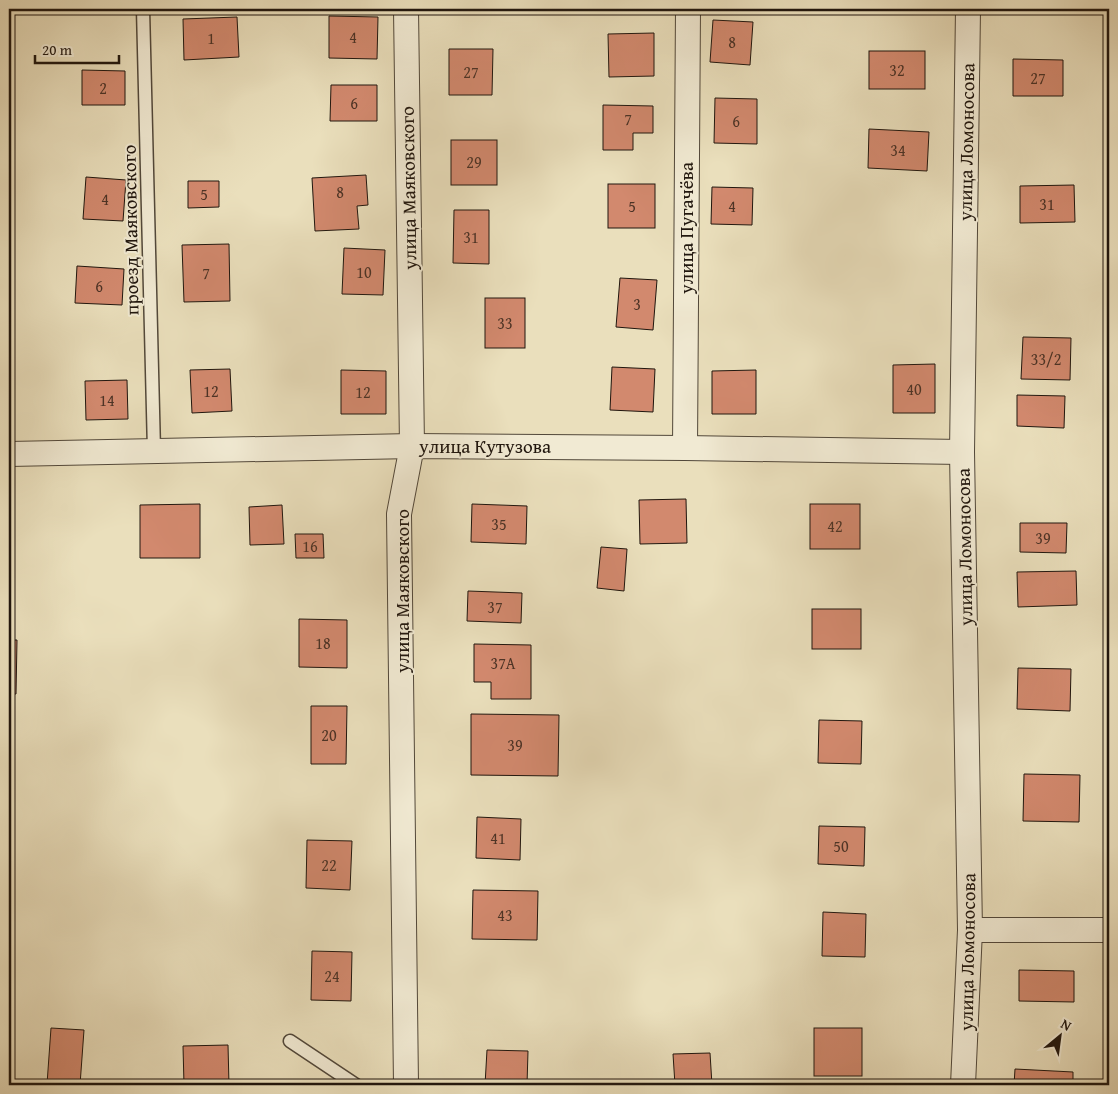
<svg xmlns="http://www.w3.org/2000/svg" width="1118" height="1094" font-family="'Gentium Book Plus',serif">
	<rect width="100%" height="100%" fill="#eadfbc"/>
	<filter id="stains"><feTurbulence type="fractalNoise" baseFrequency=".004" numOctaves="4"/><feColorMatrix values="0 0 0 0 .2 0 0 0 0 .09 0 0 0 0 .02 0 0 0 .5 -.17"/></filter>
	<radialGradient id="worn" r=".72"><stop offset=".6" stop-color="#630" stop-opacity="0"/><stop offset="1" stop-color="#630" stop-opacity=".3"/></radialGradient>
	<g fill="#d2896e" stroke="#20160e">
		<path d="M329,16L378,17L377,59L329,58Z"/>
		<path d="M237,17L239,57L184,60L183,19Z"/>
		<path d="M713,20L753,22L750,65L710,62Z"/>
		<path d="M654,33V76L609,77L608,34Z"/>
		<path d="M449,49H493L492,95H449Z"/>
		<rect x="869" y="51" width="56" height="38"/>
		<path d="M1013,59L1063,60V96H1013Z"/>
		<path d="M82,70L125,71V105H82Z"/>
		<path d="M331,85H377V121H330Z"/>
		<path d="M715,98L757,99V144L714,143Z"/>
		<path d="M603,105L653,106V133H633V150H603Z"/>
		<path d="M869,129L929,132L927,171L868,168Z"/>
		<rect x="451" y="140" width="46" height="45"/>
		<path d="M366,175L368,205L357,206L359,229L315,231L312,178Z"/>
		<path d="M86,177L126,180L123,221L83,219Z"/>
		<path d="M188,181H219V207L188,208Z"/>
		<rect x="608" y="184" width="47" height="44"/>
		<path d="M1074,185L1075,222L1020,223V186Z"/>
		<path d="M712,187L753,188L752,225L711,224Z"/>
		<path d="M454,210H489V264L453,263Z"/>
		<path d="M229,244L230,301L184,302L182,245Z"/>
		<path d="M344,248L385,250L383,295L342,294Z"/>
		<path d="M77,266L124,269L122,305L75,303Z"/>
		<path d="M620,278L657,280L653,330L616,327Z"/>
		<rect x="485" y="298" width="40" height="50"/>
		<path d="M1023,337L1071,338L1070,380L1021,379Z"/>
		<path d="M935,364V413H893V365Z"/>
		<path d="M612,367L655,369L653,412L610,410Z"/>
		<path d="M230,369L232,411L192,413L190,370Z"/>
		<path d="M341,370L386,371V414H341Z"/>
		<path d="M756,370V414H712V371Z"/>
		<path d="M127,380L128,419L86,420L85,381Z"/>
		<path d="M1017,395L1065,396L1064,428L1017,426Z"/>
		<path d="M686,499L687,543L640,544L639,500Z"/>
		<path d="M200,504V558H140V505Z"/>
		<path d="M472,504L527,506L526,544L471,542Z"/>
		<rect x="810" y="504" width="50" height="45"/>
		<path d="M282,505L284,544L250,545L249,507Z"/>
		<path d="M1020,523H1067L1066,553L1020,552Z"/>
		<path d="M295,534H323L324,558H296Z"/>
		<path d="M601,547L627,549L624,591L597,588Z"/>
		<path d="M1076,571L1077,605L1018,607L1017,572Z"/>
		<path d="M468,591L522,593L521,623L467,621Z"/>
		<rect x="812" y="609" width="49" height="40"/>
		<path d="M299,619L347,620V668L299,667Z"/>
		<path d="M9,640H17L16,694H9Z"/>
		<path d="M474,644L531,645V699H491V682H474Z"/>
		<path d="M1018,668L1071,669L1070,711L1017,709Z"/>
		<path d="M311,706H347L346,764H311Z"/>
		<path d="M471,714L559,715L558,776L471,775Z"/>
		<path d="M9,716H14L12,757H9Z"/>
		<path d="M819,720L862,721L861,764L818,763Z"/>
		<path d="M1024,774L1080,775L1079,822L1023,821Z"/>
		<path d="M477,817L521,819L520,860L476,858Z"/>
		<path d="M819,826L865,827L864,866L818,864Z"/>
		<path d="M307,840L352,841L350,890L306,888Z"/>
		<path d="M473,890L538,891L537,940L472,939Z"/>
		<path d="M823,912L866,914L865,957L822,956Z"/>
		<path d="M312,951L352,952L351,1001L311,1000Z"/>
		<path d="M1019,970L1074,971V1002L1019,1001Z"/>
		<path d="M51,1028L84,1030L80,1085L47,1084Z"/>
		<rect x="814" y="1028" width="48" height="48"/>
		<path d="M228,1045L229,1085H184L183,1046Z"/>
		<path d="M487,1050L528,1051L527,1085H485Z"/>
		<path d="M710,1053L712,1085H675L673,1054Z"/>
		<path d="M1015,1069L1073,1072V1085H1014Z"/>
	</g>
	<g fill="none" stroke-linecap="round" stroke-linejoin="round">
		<g stroke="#52483a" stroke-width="15">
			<g id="lane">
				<path d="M143,9L154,451"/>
				<path d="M290,1041L356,1085"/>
			</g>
		</g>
		<g stroke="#52483a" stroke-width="26">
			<g id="street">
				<path d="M406,9L412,446L399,514L406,1085"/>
				<path d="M685,448L688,9"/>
				<path d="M9,454L412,446L685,448L962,452"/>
				<path d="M970,930H1109"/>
				<path d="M963,1085L970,930L962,452L968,9"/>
			</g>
		</g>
		<use href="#lane" stroke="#f1ead3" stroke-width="12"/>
		<use href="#street" stroke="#f1ead3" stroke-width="24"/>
	</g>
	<g text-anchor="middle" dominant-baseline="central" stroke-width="4" stroke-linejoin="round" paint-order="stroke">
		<g font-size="16" fill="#4c3326">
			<text x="353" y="37">4</text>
			<text x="211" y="38">1</text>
			<text x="732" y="42">8</text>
			<text x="897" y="70">32</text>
			<text x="471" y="72">27</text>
			<text x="1038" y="78">27</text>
			<text x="103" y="88">2</text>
			<text x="354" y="103">6</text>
			<text x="628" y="119">7</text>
			<text x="736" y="121">6</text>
			<text x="898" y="150">34</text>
			<text x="474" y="162">29</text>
			<text x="340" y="192">8</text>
			<text x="204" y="194">5</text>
			<text x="105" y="199">4</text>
			<text x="1047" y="204">31</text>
			<text x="632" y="206">5</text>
			<text x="732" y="206">4</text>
			<text x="471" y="237">31</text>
			<text x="364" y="272">10</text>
			<text x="206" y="273">7</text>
			<text x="99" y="286">6</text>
			<text x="637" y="304">3</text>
			<text x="505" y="323">33</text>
			<text x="1046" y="359">33/2</text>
			<text x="914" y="389">40</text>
			<text x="211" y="391">12</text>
			<text x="363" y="392">12</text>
			<text x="107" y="400">14</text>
			<text x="499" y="524">35</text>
			<text x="835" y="526">42</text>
			<text x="1043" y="538">39</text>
			<text x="310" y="546">16</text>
			<text x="495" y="607">37</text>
			<text x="323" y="643">18</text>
			<text x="503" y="663">37А</text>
			<text x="329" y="735">20</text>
			<text x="515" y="745">39</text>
			<text x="498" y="838">41</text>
			<text x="841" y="846">50</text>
			<text x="329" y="865">22</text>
			<text x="505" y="915">43</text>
			<text x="332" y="976">24</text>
		</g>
		<g font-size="19" fill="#20160e" stroke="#f1ead3">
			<text transform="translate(966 142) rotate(-89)">улица Ломоносова</text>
			<text transform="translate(408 188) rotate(-91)">улица Маяковского</text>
			<text transform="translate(686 228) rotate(-90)">улица Пугачёва</text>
			<text transform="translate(130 230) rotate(-91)">проезд Маяковского</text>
			<text x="485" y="446">улица Кутузова</text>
			<text transform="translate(964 547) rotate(-91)">улица Ломоносова</text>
			<text transform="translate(402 591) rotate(-90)">улица Маяковского</text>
			<text transform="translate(967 952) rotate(-89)">улица Ломоносова</text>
		</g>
	</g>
	<rect width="1118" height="1094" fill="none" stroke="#eadfbc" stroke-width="30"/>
	<rect x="10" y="10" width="1098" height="1074" fill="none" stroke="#20160e" stroke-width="2.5"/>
	<rect x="15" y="15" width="1088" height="1064" fill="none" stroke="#20160e"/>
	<g transform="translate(1060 1036) rotate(29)" stroke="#f1ead3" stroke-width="4" paint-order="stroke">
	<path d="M0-4L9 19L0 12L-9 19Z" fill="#20160e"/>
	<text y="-8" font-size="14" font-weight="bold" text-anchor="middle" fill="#20160e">N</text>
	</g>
	<path d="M35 55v8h84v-8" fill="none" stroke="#20160e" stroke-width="2.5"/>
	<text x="42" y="55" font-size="15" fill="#20160e" stroke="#f1ead3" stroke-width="4" paint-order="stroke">20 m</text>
	<rect width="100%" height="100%" filter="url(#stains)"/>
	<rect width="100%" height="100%" fill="url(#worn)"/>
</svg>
